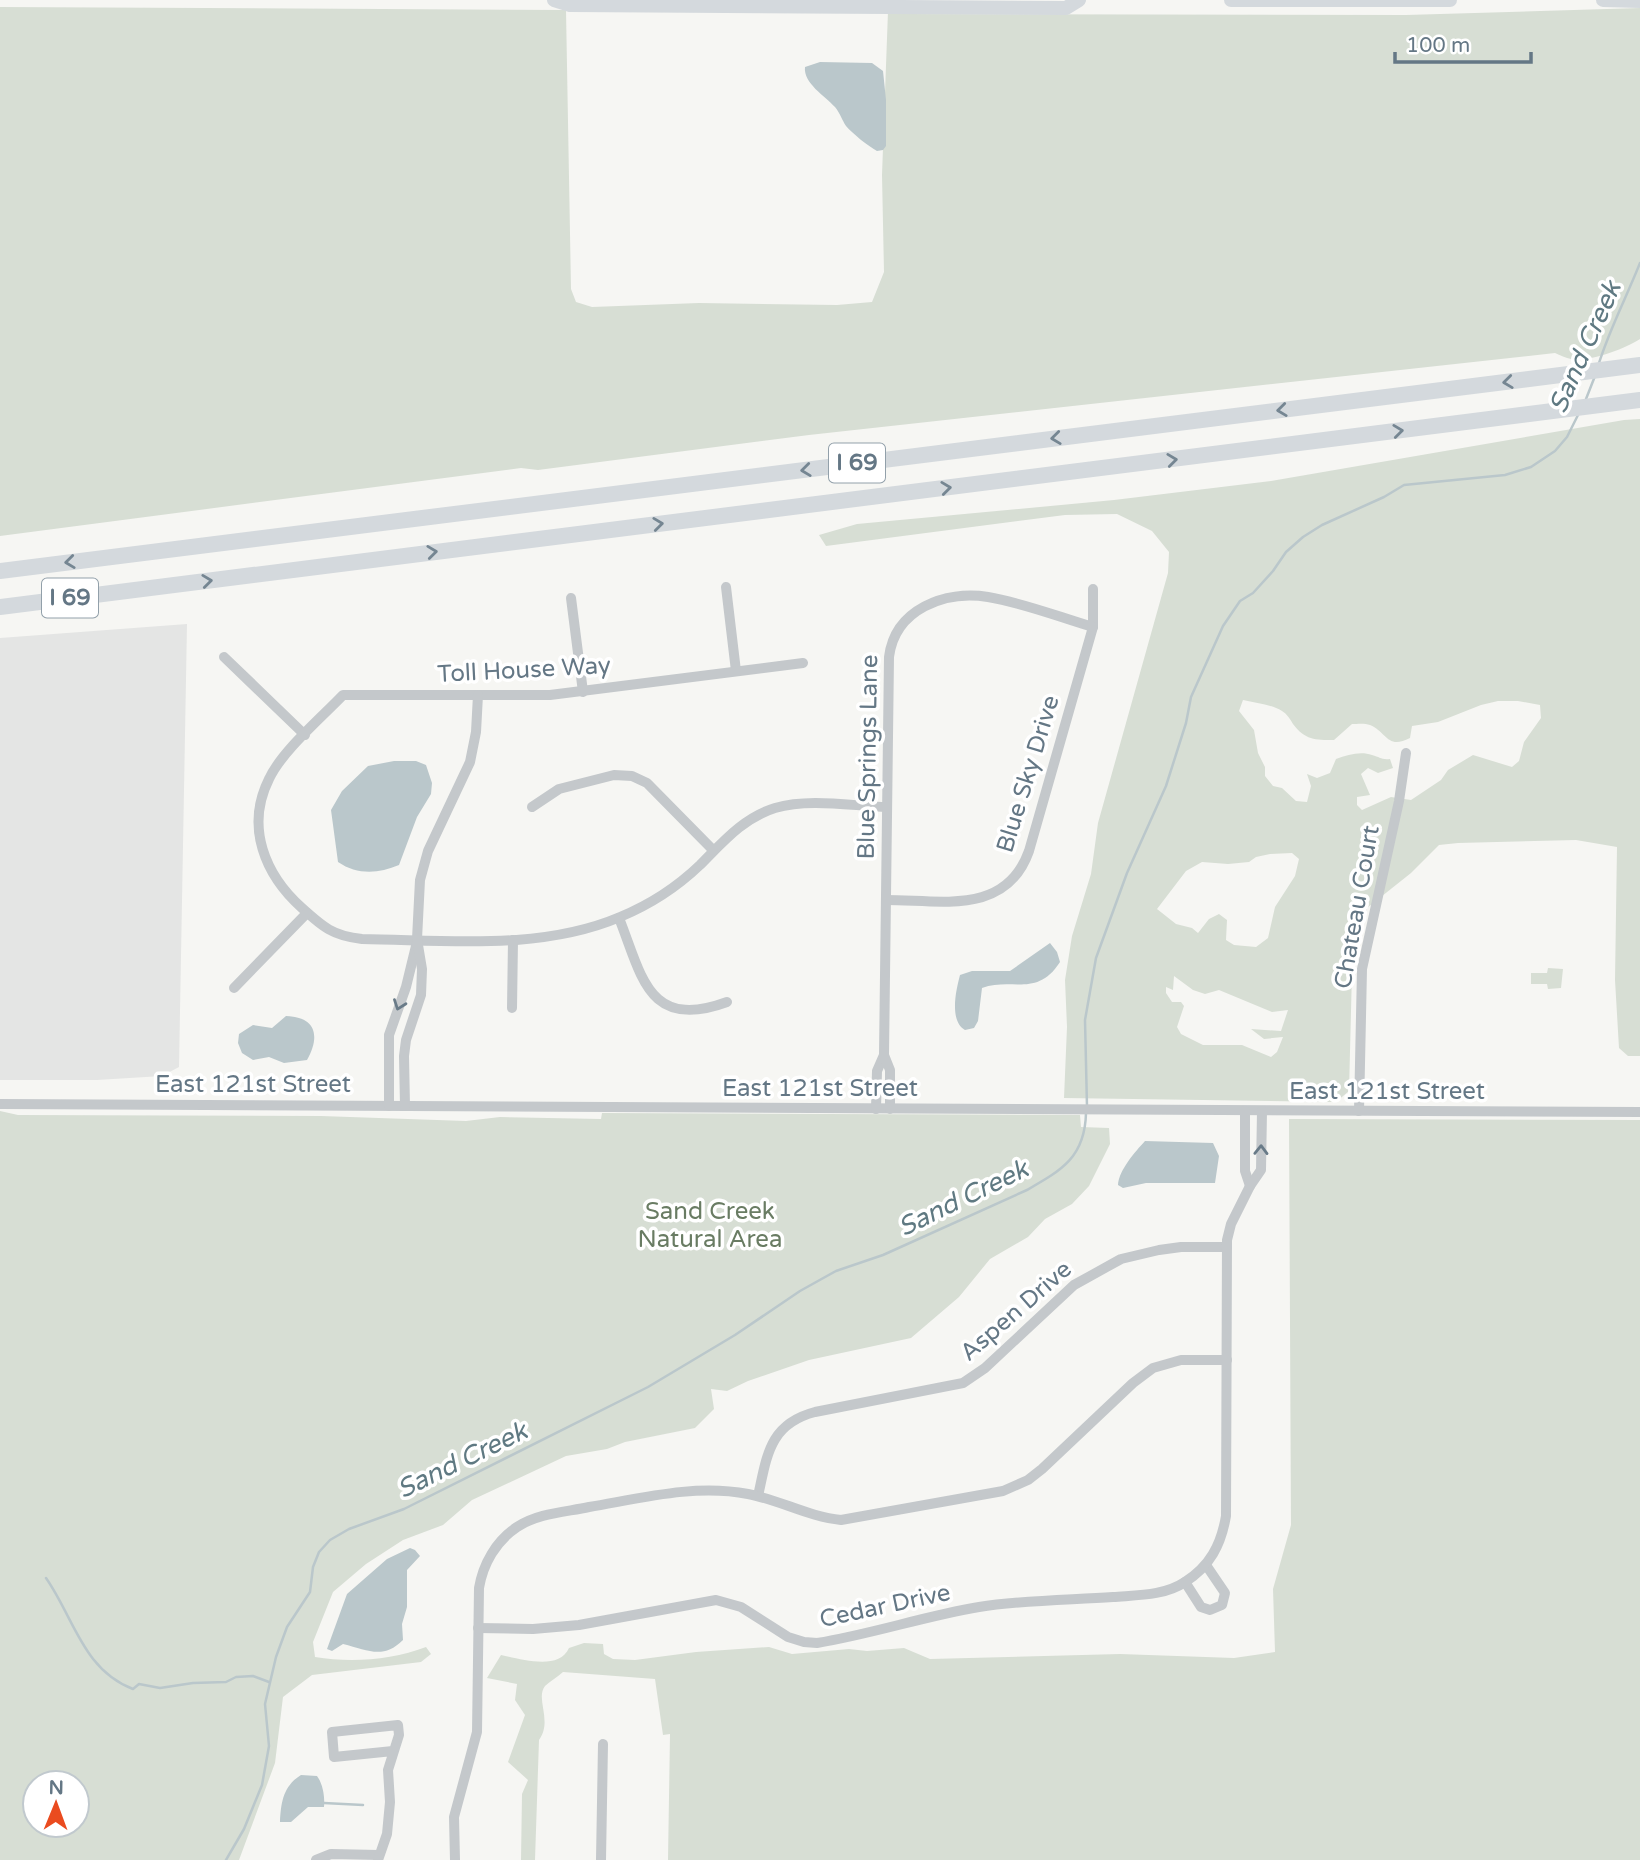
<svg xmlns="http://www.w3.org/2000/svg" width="1640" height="1860" font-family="'Varela Round',sans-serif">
	<rect width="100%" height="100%" fill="#f6f6f3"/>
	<path fill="#e4e5e4" d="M187,624L179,1067L162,1076L97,1080H0V638Z"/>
	<g fill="#d7ded4" fill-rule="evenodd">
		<path d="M0,7L566,10L571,289L576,302L592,307L699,303L837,305L872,302L884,272L882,175L888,11L900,14L1406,15L1640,8V339C1624,349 1591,362 1571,359C1566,358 1560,355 1555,353L809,435L538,470L521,468L0,536Z"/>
		<path d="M1640,419V1056H1628L1619,1048L1615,980L1617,847L1576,840L1458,843L1439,845L1411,873L1367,908L1352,972L1349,1091L1336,1102L1064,1098L1067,1027L1065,980L1072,936L1091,874L1098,823L1168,573L1169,552L1152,531L1117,514L1065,515L826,546L819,535L857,524L1114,500L1271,481L1624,420ZM1243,700C1256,703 1270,704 1282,711C1287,714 1290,719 1293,724C1305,740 1315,740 1334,740L1352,724C1357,724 1365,723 1370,725C1387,732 1387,750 1410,738L1412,726L1438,722L1481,705L1498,701H1518L1540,705L1541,718L1524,742L1519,761L1512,767L1473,755L1448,770L1441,780L1411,800L1391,797L1362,810L1357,805V797L1370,795L1361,774L1368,768L1378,773L1393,768L1390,759C1381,760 1380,757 1372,755C1360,751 1348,755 1336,759L1330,773L1317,778L1307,774L1311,786L1307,802L1296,801L1282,788L1273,786L1265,776V767L1258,753L1254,730L1239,711ZM1292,853L1299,859L1295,876L1275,907L1268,938L1256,947L1234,945L1226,940L1227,920L1219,914L1209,919L1198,933L1192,928L1176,924L1157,909L1186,871L1202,862L1228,864L1249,862L1256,857L1270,854ZM1174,976L1193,990L1205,994L1219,990L1272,1012L1288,1010L1281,1031L1251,1029L1264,1039L1283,1037L1277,1052L1271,1057L1242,1045H1203L1181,1034L1177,1027L1184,1006L1181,1002H1172L1166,993V987L1173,990Z"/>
		<path d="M1548,968L1563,969L1561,988L1548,989L1547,984H1531V973H1547Z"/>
		<path d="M0,1111L18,1115L321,1116L466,1121L500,1117L601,1119L602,1113L1080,1115L1081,1127L1109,1128L1110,1144L1089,1186L1072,1204L1045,1219L1028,1237L990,1259L959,1297L911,1338L809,1360L748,1381L727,1391L711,1389L714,1409L695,1428L625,1442L607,1449L566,1456L472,1500L443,1525L403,1540L366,1564L333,1592L313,1642L315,1657C351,1663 392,1660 426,1647L431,1654L421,1662L312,1675L283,1697L275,1763L239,1860H0ZM35,1783H77V1825H35Z"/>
		<path d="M1289,1119L1640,1120V1860H668L670,1734L663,1735L655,1679L563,1672C558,1677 550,1681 545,1686C535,1699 553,1721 539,1740L535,1860H521L522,1794L528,1780L508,1762L525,1715L515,1700L517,1684L487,1678L501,1655C521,1659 559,1671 569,1648L584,1643L603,1644L604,1654L613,1659L635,1660L696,1652L769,1647L792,1654L849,1649L867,1651L904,1648L930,1659L1120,1654L1234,1658L1275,1652L1273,1589L1291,1525Z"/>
	</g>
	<g fill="#bac7cb">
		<path d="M820,62L872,63L883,71L886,100V146L883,150L877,151C868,146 853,134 846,126C842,120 840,113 835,107C825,96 803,83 805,67Z"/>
		<path d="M394,761H416L426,765L432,783L431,794L417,817L399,865C378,874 357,875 338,862L331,810L342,791L368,766Z"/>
		<path d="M1050,943L1057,952L1060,962C1037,998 1012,977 982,988L978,1021L974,1028L965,1030C949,1021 956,990 960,975L972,971H1010Z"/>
		<path d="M286,1016C317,1017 320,1037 307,1060L284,1063L269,1057L253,1060L242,1053L238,1043L239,1034L253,1025L272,1028Z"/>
		<path d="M1145,1141L1213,1143L1219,1156L1215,1183H1146L1123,1188L1118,1185C1119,1170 1135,1152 1145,1141Z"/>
		<path d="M410,1548L415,1550L420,1556L407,1570V1607L402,1624L403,1640C383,1660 368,1650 343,1644L332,1651L327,1649L347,1594L387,1559Z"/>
		<path d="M301,1775L317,1776C323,1784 325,1797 324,1807H308L291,1822H280C281,1803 283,1786 301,1775Z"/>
	</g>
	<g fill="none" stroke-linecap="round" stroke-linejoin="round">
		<g stroke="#bac7cb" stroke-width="2.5">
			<path d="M1599,363C1610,328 1627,296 1640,263"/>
			<path d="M1586,399L1595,376"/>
			<path d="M1087,1107L1085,1020L1096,958L1127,873L1166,786L1186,723L1191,697L1223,626L1240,601L1253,593L1273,571L1286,552L1303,537L1322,525L1384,497L1404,485L1505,475L1531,467L1555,451L1567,437L1578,415"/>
			<path d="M46,1578C74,1618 83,1670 133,1689L139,1684L160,1688L193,1683L226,1682L236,1677L253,1676L269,1682"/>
			<path d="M324,1803L363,1805"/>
			<path d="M226,1860L244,1829L262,1785L269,1746L265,1704L276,1657L287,1627L310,1592L313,1567L319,1552L330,1540L349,1529L404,1509L648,1387L735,1335L800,1291L836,1271L883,1255L1027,1190C1062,1170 1085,1157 1086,1113"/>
		</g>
		<g stroke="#c4c8cb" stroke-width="10">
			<path d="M726,587L736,671"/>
			<path d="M571,598L583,692"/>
			<path d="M224,657L305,735"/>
			<path d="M803,663L550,695H343C321,718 282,751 269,779C245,827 265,875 302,908C323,927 333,936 362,939C447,940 540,951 620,917C649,905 677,887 700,865C723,842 743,818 775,808C810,798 851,806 887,807"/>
			<path d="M532,807L559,789L614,775L632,776L647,783L713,850"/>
			<path d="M886,900C941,900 1006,916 1029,851L1093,627V589"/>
			<path d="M619,918C642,976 648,1031 727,1002"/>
			<path d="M234,988L307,913"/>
			<path d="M512,1008L513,940"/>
			<path d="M0,1104L1640,1112"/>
			<path d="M389,1106V1035L406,987L416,946"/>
			<path d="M405,1106L404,1056L406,1040L421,995L422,969L417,939L420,880L428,851L470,762L476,732L478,695"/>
			<path d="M876,1109L877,1071L884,1055"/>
			<path d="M890,1109V1070L884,1055L889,657C895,609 945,590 988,597C1024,603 1059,617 1093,627"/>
			<path d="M1245,1111V1171L1250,1186"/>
			<path d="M1359,1111L1362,969L1399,801L1406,753"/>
			<path d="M758,1496C767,1456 769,1424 815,1412L963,1383L985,1368L1074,1285L1121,1259L1159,1250L1181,1247H1227"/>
			<path d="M1185,1582L1201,1607L1210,1610L1222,1605L1225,1593L1206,1565"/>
			<path d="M478,1628L533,1629L579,1625L716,1600L741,1607L788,1637L804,1642L817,1643C872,1634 925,1616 979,1607C1023,1600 1069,1600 1113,1597C1137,1595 1164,1596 1185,1582C1210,1566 1221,1545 1226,1516L1227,1240L1231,1224L1250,1186L1261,1170L1262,1111"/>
			<path d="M316,1860L331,1854L379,1855"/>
			<path d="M378,1860L387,1834L390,1802L388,1770L399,1735L398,1725L332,1732L334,1757L393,1751"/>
			<path d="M455,1860L454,1817L477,1732L479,1588C483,1564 496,1541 517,1527C538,1513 566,1512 589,1507C642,1498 695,1484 748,1494C780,1500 809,1517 841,1520L1003,1491L1028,1480L1042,1469L1133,1383L1153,1368L1181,1360H1227"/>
			<path d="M601,1860L603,1744"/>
		</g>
		<g stroke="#d4d9dd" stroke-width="14">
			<path d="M554,0L570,5L1066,8L1079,0"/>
			<path d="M1231,0H1450"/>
			<path d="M1603,0L1640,1"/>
		</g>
		<g stroke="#d4d9dd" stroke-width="16">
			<path d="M0,571L1640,365"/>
			<path d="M0,607L1640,400"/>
		</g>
	</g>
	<defs><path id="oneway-chevron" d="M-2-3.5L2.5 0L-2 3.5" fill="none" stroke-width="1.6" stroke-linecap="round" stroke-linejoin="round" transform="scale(1.75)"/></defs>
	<g stroke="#758692">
		<use href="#oneway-chevron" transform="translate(1508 382) rotate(173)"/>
		<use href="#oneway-chevron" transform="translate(1282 410) rotate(173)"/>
		<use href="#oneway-chevron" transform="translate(1398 431) rotate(-7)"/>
		<use href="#oneway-chevron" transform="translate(1056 438) rotate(173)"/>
		<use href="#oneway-chevron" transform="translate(1172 460) rotate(-7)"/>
		<use href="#oneway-chevron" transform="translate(806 470) rotate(173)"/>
		<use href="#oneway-chevron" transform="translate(946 488) rotate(-7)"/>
		<use href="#oneway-chevron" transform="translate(658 524) rotate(-7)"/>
		<use href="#oneway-chevron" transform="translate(432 552) rotate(-7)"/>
		<use href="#oneway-chevron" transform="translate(70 562) rotate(173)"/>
		<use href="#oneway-chevron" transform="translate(207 581) rotate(-7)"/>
	</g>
	<g stroke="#697b88">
		<use href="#oneway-chevron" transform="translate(399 1005) rotate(110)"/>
		<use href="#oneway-chevron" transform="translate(1261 1150) rotate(-89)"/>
	</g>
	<g text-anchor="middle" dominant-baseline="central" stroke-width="7" stroke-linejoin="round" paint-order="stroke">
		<g fill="#fff" stroke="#92a0aa" stroke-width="2">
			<rect x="829" y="443.5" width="56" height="39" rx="5"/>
			<rect x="42" y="578.5" width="56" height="39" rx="5"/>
		</g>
		<g font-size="23" font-weight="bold" fill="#647785">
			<text x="857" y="463">I 69</text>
			<text x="70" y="598">I 69</text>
		</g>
		<g font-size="24" fill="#647785" stroke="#fff">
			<text transform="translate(524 670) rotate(-3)">Toll House Way</text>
			<text transform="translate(868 757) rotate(-89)">Blue Springs Lane</text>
			<text transform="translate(1028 774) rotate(-73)">Blue Sky Drive</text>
			<text transform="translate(1357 907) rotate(-80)">Chateau Court</text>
			<text x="253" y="1084">East 121st Street</text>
			<text x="820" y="1088">East 121st Street</text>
			<text x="1387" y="1091">East 121st Street</text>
			<text transform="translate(1016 1311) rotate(-41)">Aspen Drive</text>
			<text transform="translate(885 1606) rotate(-12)">Cedar Drive</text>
		</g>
		<g font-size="24" fill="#697c63" stroke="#fff">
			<text x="710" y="1211">Sand Creek<tspan x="710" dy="28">Natural Area</tspan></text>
		</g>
		<g font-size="26" font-style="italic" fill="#5f7982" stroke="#fff">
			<text transform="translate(1585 347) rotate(-66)">Sand Creek</text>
			<text transform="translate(963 1198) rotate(-26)">Sand Creek</text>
			<text transform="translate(462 1460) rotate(-26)">Sand Creek</text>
		</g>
	</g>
	<g transform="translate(56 1804) rotate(1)"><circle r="33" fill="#ffffff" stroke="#c1c9ce" stroke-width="2"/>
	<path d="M0-5L12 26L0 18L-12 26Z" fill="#ea4b1f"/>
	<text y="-10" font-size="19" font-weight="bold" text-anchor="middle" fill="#647785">N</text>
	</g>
	<path d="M1395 52v10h136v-10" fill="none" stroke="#647785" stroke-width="3.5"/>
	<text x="1406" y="52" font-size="21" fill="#647785" stroke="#ffffff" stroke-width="5" paint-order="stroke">100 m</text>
</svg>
